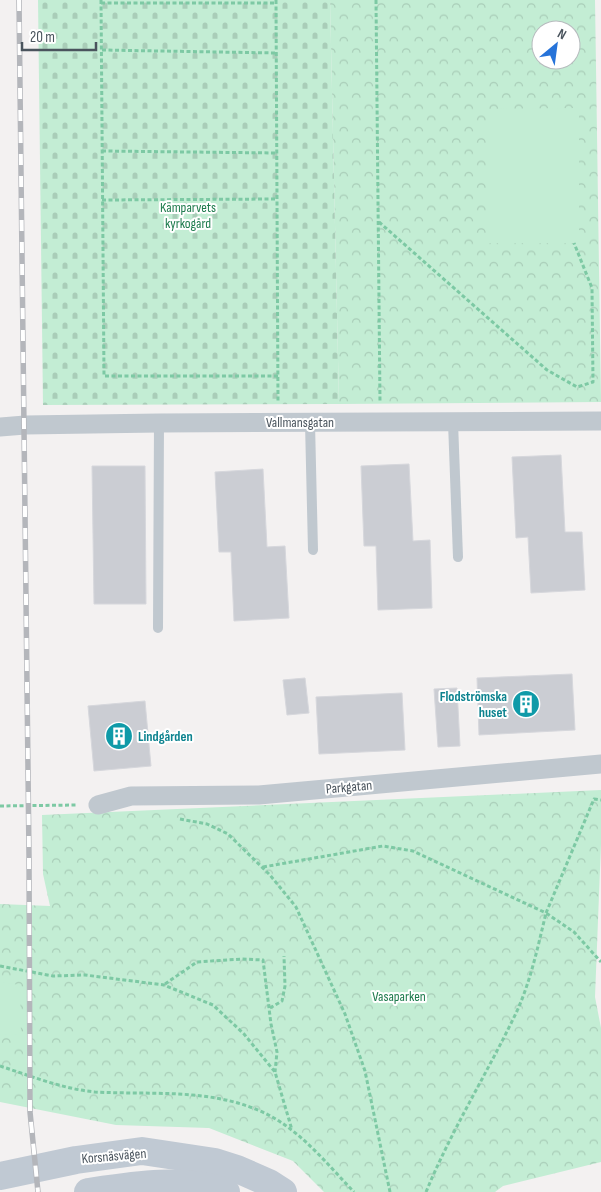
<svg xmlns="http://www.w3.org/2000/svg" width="601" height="1192" font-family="'Sofia Sans Condensed',sans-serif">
	<defs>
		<pattern id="forest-crowns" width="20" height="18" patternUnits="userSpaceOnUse" patternTransform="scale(1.25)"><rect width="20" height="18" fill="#c3edd4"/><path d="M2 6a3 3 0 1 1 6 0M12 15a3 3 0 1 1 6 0" fill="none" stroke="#a9cdb8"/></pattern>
		<pattern id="cemetery-stones" width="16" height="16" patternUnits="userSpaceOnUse" patternTransform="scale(1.25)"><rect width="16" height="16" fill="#c3edd4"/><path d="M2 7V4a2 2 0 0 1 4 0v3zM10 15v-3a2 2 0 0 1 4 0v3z" fill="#a9cdb8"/></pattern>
	</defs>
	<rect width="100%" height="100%" fill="#f3f1f1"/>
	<g fill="url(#forest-crowns)" fill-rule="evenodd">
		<path d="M330,0H595L601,402L339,404ZM541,30H571V60H541Z"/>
		<path d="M601,790V844L595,997L601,1028V1162L503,1186L495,1192H324L293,1161L209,1128L116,1125L0,1102V904L50,906L43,874L42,815Z"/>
	</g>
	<path fill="url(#cemetery-stones)" d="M38,0H330L339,404L43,405Z"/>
	<g fill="#c3edd4">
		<path d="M579,108V243H488V109Z"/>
		<path d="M0,982L20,985L21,1035L0,1034Z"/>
	</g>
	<g fill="#cbcdd3" stroke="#d6d7dc">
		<path d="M561,455L565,532H582L585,590L531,593L528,537L516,538L512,457Z"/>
		<path d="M409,464L413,541L430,540L432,608L378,610L376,546H364L361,466Z"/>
		<path d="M92,466H145L146,604H94Z"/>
		<path d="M263,469L267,547L285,546L289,618L234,621L231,552H219L215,472Z"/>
		<path d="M572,674L575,730L479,735L477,678Z"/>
		<path d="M305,678L309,713L287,715L283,680Z"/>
		<path d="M457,688L460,746L438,747L434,689Z"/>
		<path d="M402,693L405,750L319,754L316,697Z"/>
		<path d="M145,701L151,766L94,771L88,706Z"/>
	</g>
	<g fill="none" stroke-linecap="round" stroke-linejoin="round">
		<g stroke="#7dc9a4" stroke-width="3" stroke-dasharray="4 2.5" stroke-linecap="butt">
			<path d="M101,0L104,376H279"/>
			<path d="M276,0L278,402"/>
			<path d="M376,0L380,402"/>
			<path d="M101,3H276"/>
			<path d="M102,50L276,53"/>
			<path d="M102,151L277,153"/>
			<path d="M102,200L277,199"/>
			<path d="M379,222L547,370L577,387L593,382L592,288L574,243"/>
			<path d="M0,806L77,805"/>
			<path d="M180,819L207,824L228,834L270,875L296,907L345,1014L365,1071L390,1192"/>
			<path d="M263,867L383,846L413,851L546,913L594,799L601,800"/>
			<path d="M0,966L53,976L85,975L164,985L213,1005L244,1034L275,1072L292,1130"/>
			<path d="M165,984L197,962L242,959L263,960L271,1024L277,1052L275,1072"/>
			<path d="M270,1008L282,1001L285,986L284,956"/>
			<path d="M0,1066C31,1076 63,1089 95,1092C150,1095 208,1088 260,1111C298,1127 326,1163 354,1192"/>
			<path d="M426,1192C452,1129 488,1072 517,1011C531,980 538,946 546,913L574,932L601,962"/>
		</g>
		<g stroke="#c0c8cf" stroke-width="10">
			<path d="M453,422L458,557"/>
			<path d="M310,423L313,550"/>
			<path d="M158,628L159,423"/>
		</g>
		<g stroke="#c0c8cf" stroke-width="19">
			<path d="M0,427L25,425L159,423L601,421"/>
			<path d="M98,805L131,796L259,795L601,764"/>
		</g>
		<g stroke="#c0c9d3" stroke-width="28">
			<path d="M0,1176L76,1160L142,1151L215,1162L237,1169L269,1183L283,1192"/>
			<path d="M88,1192C134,1185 181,1177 226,1192"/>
		</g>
		<g stroke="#b4b6bb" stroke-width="5.5">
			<path id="rail" d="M19,0L29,855L30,1112L38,1192"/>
		</g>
		<use href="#rail" stroke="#fff" stroke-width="4" stroke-dasharray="11" stroke-linecap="butt"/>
	</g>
	<defs>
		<g id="building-disc" transform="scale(1.4375)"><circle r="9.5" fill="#0f9aa8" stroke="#fff"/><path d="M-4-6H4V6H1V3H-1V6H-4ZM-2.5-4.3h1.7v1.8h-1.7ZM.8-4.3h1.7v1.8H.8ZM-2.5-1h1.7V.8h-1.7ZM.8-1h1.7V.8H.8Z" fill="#fff"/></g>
	</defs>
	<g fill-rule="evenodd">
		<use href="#building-disc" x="526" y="704"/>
		<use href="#building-disc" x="119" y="736"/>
	</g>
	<g text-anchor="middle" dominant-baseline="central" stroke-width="4" stroke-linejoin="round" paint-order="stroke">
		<g font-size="14" fill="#1e7b4d" stroke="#fff">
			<text x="188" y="207">Kämparvets<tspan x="188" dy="16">kyrkogård</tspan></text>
			<text x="399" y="996">Vasaparken</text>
		</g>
		<g font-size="14" fill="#4a545d" stroke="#fff">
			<text x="300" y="422">Vallmansgatan</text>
			<text transform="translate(349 787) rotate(-5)">Parkgatan</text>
			<text transform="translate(114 1156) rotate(-5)">Korsnäsvägen</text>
		</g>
		<g font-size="14" font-weight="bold" fill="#0d838f" stroke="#fff" text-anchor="end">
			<text x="507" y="696">Flodströmska<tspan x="507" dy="16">huset</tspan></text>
			<text x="138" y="736" text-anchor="start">Lindgården</text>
		</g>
	</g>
	<g transform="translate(556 45) rotate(29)"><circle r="24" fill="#ffffff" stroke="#b7bbbe"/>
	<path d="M0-4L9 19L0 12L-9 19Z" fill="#2673d9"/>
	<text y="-8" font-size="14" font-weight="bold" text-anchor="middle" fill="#4a545d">N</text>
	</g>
	<path d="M22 42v8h74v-8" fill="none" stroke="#4a545d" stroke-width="2.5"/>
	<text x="30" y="42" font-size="15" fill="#4a545d" stroke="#ffffff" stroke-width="4" paint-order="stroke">20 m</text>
</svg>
